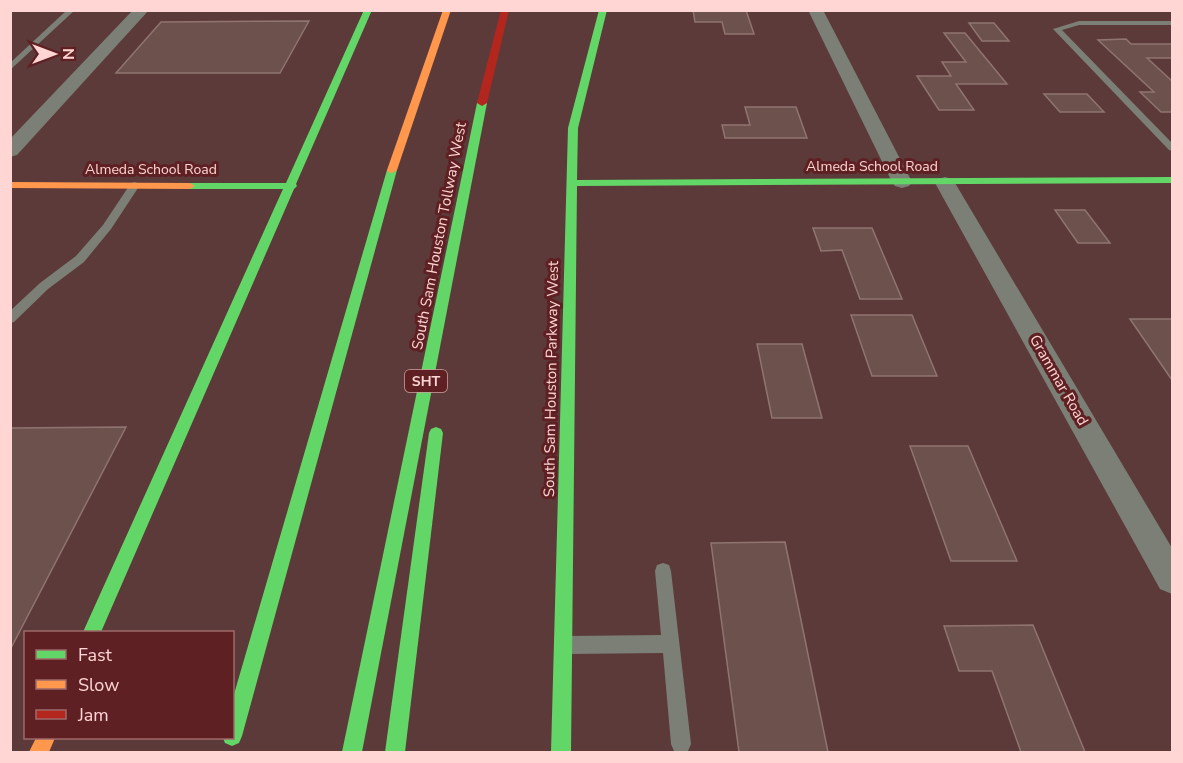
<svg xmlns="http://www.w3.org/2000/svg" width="1183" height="763" font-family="'Nunito Sans',sans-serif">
	<rect width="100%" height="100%" fill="#5c3a3a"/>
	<g fill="#6d514d" stroke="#90746f" stroke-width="1.5">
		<path d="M693,10H746L754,34H725L722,22H695Z"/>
		<path d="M309,21L280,73H116L161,22Z"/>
		<path d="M969,23H994L1009,41H982Z"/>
		<path d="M944,33H965L1007,84H956L974,110H939L917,76H951L942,62H966Z"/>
		<path d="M1126,39L1131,44H1172V58H1147L1172,81V112H1161L1140,92H1154L1098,40Z"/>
		<path d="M1044,94H1087L1104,112H1060Z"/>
		<path d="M745,107H796L807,138H725L722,125H750Z"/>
		<path d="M1055,210H1085L1110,243H1078Z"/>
		<path d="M813,228H872L902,299H860L842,250L821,251Z"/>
		<path d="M851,315H912L937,376H872Z"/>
		<path d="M1130,319H1172V380Z"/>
		<path d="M757,344H802L822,418H772Z"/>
		<path d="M126,427L10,650V428Z"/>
		<path d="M910,446H968L1017,561H951Z"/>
		<path d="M785,542L828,752H739L711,543Z"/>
		<path d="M1033,625L1085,752H1021L992,671H959L944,626Z"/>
	</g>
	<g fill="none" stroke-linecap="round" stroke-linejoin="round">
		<g fill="#7b7f75" fill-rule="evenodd">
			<path d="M10,10H18L10,13Z"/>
			<path d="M67,10H75L10,70V63Z"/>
			<path d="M1079,21H1172V25H1079L1062,30L1172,143V151L1169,150L1053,29Z"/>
			<path d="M135,182L140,185L111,229L84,262L48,289L14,322L10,323V311L40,283L76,256L103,225L131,183Z"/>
			<path d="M663,563L669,565L671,571L691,744L688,751H674L671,744L663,653L568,654L562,651L559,645L562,639L568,636L661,635L655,571L657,565Z"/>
		</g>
		<g fill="#7b7f75" fill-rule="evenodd">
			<path d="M133,10H149L17,155L10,157V139Z"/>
			<path d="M808,10H823L912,182L909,186L902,188L895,186L892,182Z"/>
			<path d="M945,177L952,179L955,183L1172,548V594L1160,589L935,183L938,179Z"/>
		</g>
		<g fill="#63d668" fill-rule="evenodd">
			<path d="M364,10H372L296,184L297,186L294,189L101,632H83L283,189H190L185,186L190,183H286Z"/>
			<path d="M599,10H607L578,128L577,180L1172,177V183L577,186L571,752H551L568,128Z"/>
			<path d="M482,100L487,103L362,752H342L477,103Z"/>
			<path d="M392,167L397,170L242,736L239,743L232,746L225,743L223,738H232V701L387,170Z"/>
			<path d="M436,427L441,429L443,433L405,752H385L429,433L431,429Z"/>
		</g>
		<g fill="#ff974d" fill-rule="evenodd">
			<path d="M443,10H451L397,170L392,173L388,172L387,170Z"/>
			<path d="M10,182L190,183L195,186L190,189L10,188Z"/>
			<path d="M36,738H55L49,752H29Z"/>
		</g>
		<path fill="#b3261e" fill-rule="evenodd" d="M501,10H509L487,103L482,106L477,103Z"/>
	</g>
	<g text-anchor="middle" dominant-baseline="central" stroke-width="6" stroke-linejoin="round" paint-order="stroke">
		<g font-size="14" fill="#ffd6d4" stroke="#5f2023">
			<text x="872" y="166">Almeda School Road</text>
			<text x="151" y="169">Almeda School Road</text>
		</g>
		<rect fill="#5f2023" stroke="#cf9f9f" stroke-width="1.5" x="405" y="370" width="42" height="22" rx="4.5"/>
		<g font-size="14" font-weight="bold" fill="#ffd6d4">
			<text x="426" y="381">SHT</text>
		</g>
		<g font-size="15" fill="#ffd6d4" stroke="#5f2023">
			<text transform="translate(439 236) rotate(-79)">South Sam Houston Tollway West</text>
			<text transform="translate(551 379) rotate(-89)">South Sam Houston Parkway West</text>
			<text transform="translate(1059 380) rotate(60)">Grammar Road</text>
		</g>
	</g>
	<rect width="1183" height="763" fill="none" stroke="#ffd6d4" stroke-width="24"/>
	<rect x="24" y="631" width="210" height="108" fill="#5f2023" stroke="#9f696a" stroke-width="1.5"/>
	<rect x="36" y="650" width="30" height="9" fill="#63d668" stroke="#9f696a" stroke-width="1.5"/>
	<text x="78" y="661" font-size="18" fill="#ffd6d4">Fast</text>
	<rect x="36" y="680" width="30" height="9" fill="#ff974d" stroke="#9f696a" stroke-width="1.5"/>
	<text x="78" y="691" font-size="18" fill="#ffd6d4">Slow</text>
	<rect x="36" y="710" width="30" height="9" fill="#b3261e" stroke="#9f696a" stroke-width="1.5"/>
	<text x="78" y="721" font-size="18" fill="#ffd6d4">Jam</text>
	<g transform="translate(54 54) rotate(90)" stroke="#5f2023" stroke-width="4.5" paint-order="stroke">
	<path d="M0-4.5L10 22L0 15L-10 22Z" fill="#ffd6d4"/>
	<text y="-9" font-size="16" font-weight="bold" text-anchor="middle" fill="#ffd6d4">N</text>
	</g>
</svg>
